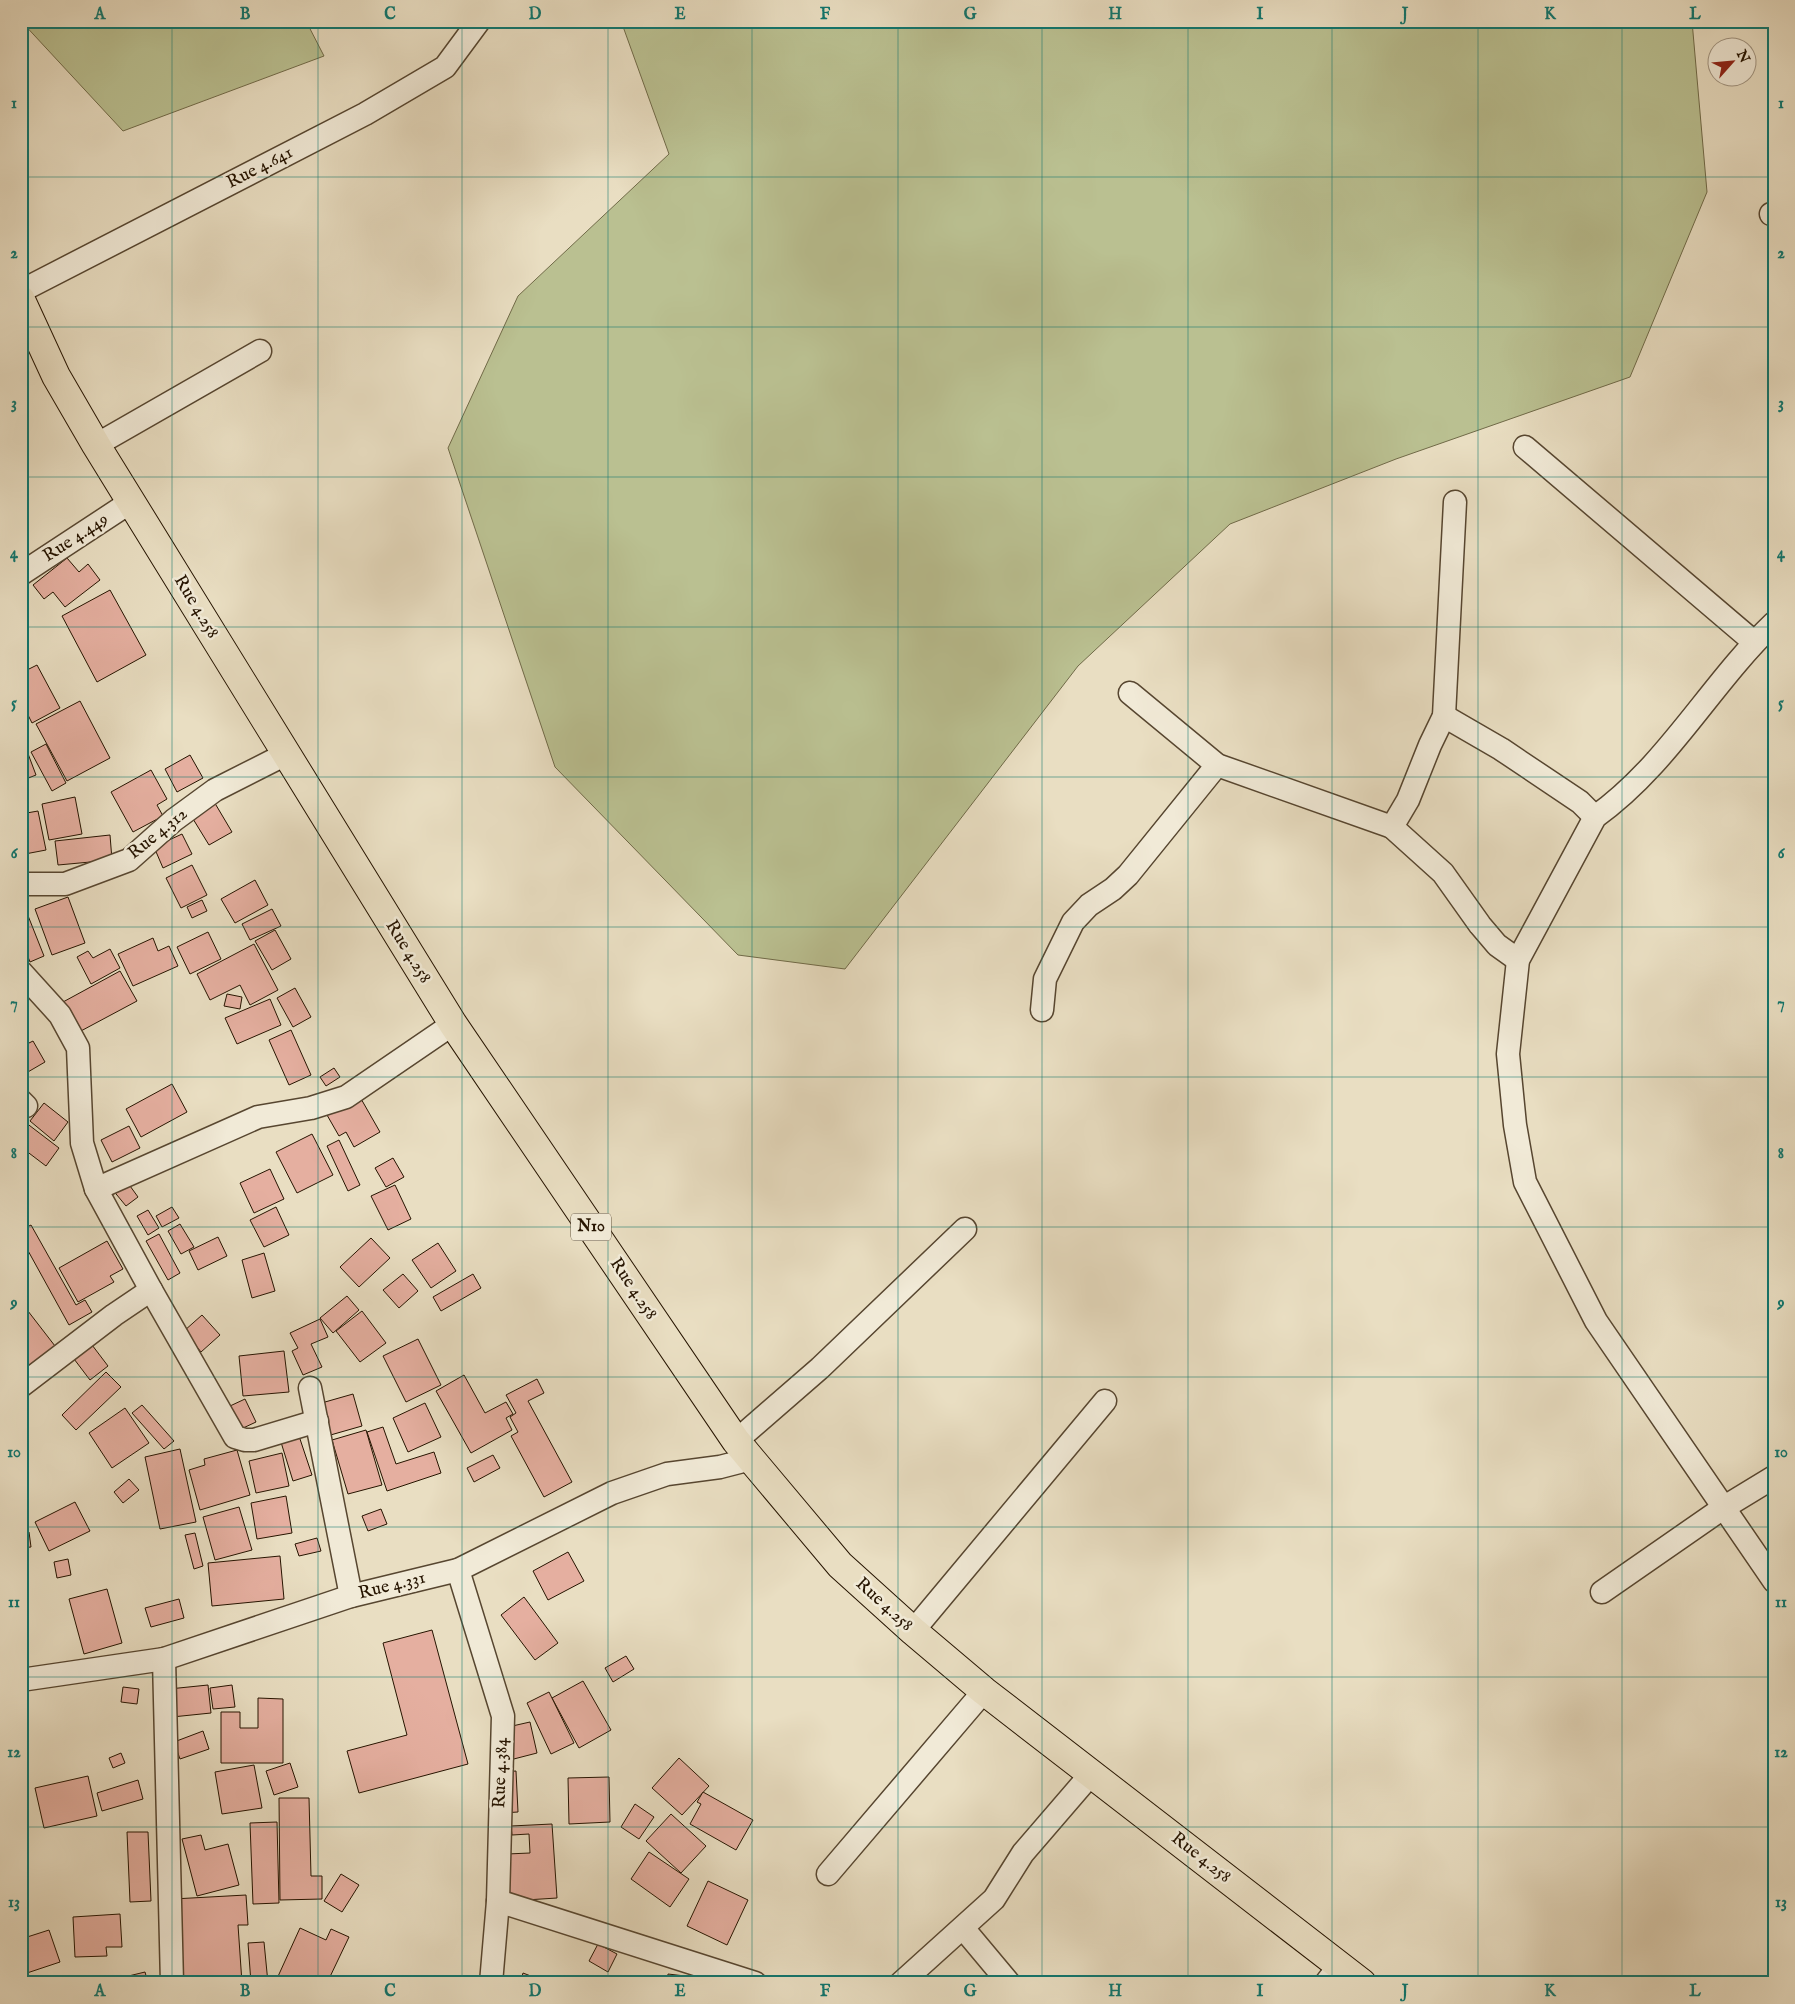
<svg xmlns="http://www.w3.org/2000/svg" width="1795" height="2004" font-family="'IM FELL English',serif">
	<rect width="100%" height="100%" fill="#e9dec2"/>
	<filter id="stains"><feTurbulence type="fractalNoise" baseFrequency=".004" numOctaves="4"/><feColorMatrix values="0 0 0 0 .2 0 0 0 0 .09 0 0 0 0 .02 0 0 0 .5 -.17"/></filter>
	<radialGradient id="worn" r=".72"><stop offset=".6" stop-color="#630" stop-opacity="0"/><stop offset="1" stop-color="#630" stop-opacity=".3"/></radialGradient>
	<g fill="#bac091" stroke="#706a48">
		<path d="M21,21H306L324,56L123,131Z"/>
		<path d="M621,21H1692L1707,192L1630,377L1396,459L1230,524L1078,666L845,969L738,955L555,767L448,448L518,296L669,154Z"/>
	</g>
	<g fill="#e5afa0" stroke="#261400">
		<path d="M67,558L79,572L88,564L100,580L65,607L53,592L44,599L33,585Z"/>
		<path d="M110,590L146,655L97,682L62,616Z"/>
		<path d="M21,595L26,609L21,611Z"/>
		<path d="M37,665L60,708L32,723L28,715L21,718V673Z"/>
		<path d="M80,701L110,758L67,781L36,724Z"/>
		<path d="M21,735L36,775L21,781Z"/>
		<path d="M46,744L66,783L52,791L31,752Z"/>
		<path d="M190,755L203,778L177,792L165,769Z"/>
		<path d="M151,770L167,799L157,805L163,816L133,832L111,792Z"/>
		<path d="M75,797L82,834L49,840L42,804Z"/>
		<path d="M213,800L232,832L209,845L190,814Z"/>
		<path d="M38,811L46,850L25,854L21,832V814Z"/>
		<path d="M182,834L192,854L163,868L154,847Z"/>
		<path d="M110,835L112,860L58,865L55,841Z"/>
		<path d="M192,865L207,895L181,908L166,878Z"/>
		<path d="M255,880L268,905L235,923L221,899Z"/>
		<path d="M68,897L85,943L52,955L35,909Z"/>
		<path d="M21,898L44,956L30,962L21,939Z"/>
		<path d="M202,900L207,911L192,918L187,907Z"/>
		<path d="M272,909L281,926L250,940L242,924Z"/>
		<path d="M275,930L291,959L272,970L255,941Z"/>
		<path d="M208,932L221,959L190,974L177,947Z"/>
		<path d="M153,938L158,951L169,946L178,966L133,986L118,954Z"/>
		<path d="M254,944L278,990L250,1005L240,985L210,1000L197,974Z"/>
		<path d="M110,949L120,968L91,984L77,957L88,951L93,958Z"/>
		<path d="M120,971L137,1001L79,1032L63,1002Z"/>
		<path d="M295,988L311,1017L293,1027L277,998Z"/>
		<path d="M227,994L242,997L240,1009L224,1006Z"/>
		<path d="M270,999L281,1025L237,1044L225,1018Z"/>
		<path d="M291,1030L311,1075L289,1085L269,1040Z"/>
		<path d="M33,1041L45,1062L21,1076V1047Z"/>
		<path d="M334,1068L340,1077L326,1086L320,1077Z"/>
		<path d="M172,1084L187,1112L141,1137L126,1109Z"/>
		<path d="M360,1097L380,1132L354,1147L346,1132L339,1136L327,1115Z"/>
		<path d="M44,1103L68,1122L54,1141L30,1121Z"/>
		<path d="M21,1119L59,1148L46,1166L21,1147Z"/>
		<path d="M129,1126L140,1148L112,1162L101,1140Z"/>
		<path d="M312,1134L333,1175L297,1193L276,1152Z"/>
		<path d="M339,1140L360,1185L348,1191L327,1146Z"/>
		<path d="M393,1158L404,1177L386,1187L375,1168Z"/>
		<path d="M270,1169L284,1199L254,1213L240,1183Z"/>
		<path d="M125,1179L138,1197L126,1206L112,1189Z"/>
		<path d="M395,1185L411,1219L388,1230L371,1196Z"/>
		<path d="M172,1207L179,1218L162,1227L156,1216Z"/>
		<path d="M276,1207L289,1235L264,1247L250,1220Z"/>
		<path d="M148,1210L159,1228L148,1235L137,1216Z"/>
		<path d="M180,1224L194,1247L181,1254L168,1231Z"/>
		<path d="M31,1225L76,1305L85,1300L92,1312L69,1325L21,1238V1230Z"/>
		<path d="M159,1234L180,1273L168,1280L146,1241Z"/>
		<path d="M218,1237L227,1256L198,1270L189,1251Z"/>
		<path d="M371,1238L390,1258L359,1287L340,1267Z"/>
		<path d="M107,1241L123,1269L110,1276L114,1282L78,1302L59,1268Z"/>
		<path d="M438,1243L456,1271L431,1288L412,1260Z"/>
		<path d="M264,1253L275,1291L252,1298L242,1260Z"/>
		<path d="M403,1274L418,1291L399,1308L383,1290Z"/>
		<path d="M473,1274L481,1288L441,1311L433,1297Z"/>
		<path d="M347,1296L359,1310L333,1333L320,1318Z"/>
		<path d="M21,1302L55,1346L28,1367L21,1359Z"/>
		<path d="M362,1311L386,1343L360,1362L336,1331Z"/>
		<path d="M202,1315L220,1335L201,1352L184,1331Z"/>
		<path d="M320,1319L328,1337L311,1344L322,1367L303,1375L292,1351L298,1348L290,1333Z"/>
		<path d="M418,1339L441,1385L406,1402L383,1356Z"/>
		<path d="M89,1341L108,1366L90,1380L71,1355Z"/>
		<path d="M284,1351L289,1392L243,1396L239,1356Z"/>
		<path d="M106,1372L121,1387L76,1430L62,1415Z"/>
		<path d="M464,1375L485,1413L506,1402L513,1414L506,1418L512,1430L471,1453L436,1391Z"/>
		<path d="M537,1379L544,1393L528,1401L572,1482L544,1497L511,1436L518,1432L510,1417L516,1413L506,1395Z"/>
		<path d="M353,1394L362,1426L320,1438L311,1406Z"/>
		<path d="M245,1399L256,1422L241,1429L230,1406Z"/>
		<path d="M425,1403L441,1437L408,1452L393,1418Z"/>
		<path d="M142,1405L174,1441L164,1449L132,1413Z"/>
		<path d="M125,1408L149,1443L112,1468L89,1433Z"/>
		<path d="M383,1427L396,1464L434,1452L441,1473L387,1491L367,1432Z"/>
		<path d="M366,1430L382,1485L348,1494L332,1440Z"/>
		<path d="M298,1433L312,1475L293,1481L280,1439Z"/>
		<path d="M180,1449L196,1522L160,1529L145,1457Z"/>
		<path d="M237,1450L250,1495L200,1510L189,1470L205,1465L204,1459Z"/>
		<path d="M282,1453L289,1486L256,1493L249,1461Z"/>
		<path d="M493,1455L500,1468L474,1482L467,1468Z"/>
		<path d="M129,1479L139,1490L123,1503L114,1492Z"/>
		<path d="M286,1496L292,1533L257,1539L251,1503Z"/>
		<path d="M75,1502L90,1531L49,1551L35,1522Z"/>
		<path d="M239,1507L252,1550L215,1560L203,1517Z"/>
		<path d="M381,1509L387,1524L368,1531L362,1516Z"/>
		<path d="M29,1532L31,1547L21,1548V1533Z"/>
		<path d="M195,1533L203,1566L194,1569L185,1535Z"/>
		<path d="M317,1538L321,1551L299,1556L295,1544Z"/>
		<path d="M568,1552L584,1581L548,1600L533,1571Z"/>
		<path d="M280,1556L284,1599L212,1606L208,1563Z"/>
		<path d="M68,1559L71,1575L57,1578L54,1562Z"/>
		<path d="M107,1589L122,1643L84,1654L69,1599Z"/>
		<path d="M524,1597L558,1643L535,1660L501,1615Z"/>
		<path d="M179,1599L184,1618L151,1627L145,1608Z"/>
		<path d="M432,1630L468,1764L359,1793L347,1751L407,1735L383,1643Z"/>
		<path d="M626,1656L634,1669L613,1682L605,1668Z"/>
		<path d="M583,1681L611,1730L579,1748L552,1698Z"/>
		<path d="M208,1685L211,1713L172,1717L169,1689Z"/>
		<path d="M232,1685L235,1707L213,1709L210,1688Z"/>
		<path d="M123,1687L139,1689L137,1704L121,1702Z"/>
		<path d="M549,1692L574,1743L551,1754L527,1703Z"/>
		<path d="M258,1698L283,1699V1763H221V1712H240V1728H258Z"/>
		<path d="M530,1722L537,1753L506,1761L499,1729Z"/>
		<path d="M203,1731L209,1749L180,1759L174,1742Z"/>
		<path d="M121,1753L125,1763L113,1768L109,1758Z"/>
		<path d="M679,1758L709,1786L682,1815L652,1788Z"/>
		<path d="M290,1763L298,1787L274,1795L266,1771Z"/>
		<path d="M254,1765L262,1808L222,1814L215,1772Z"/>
		<path d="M516,1771L518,1812L502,1813L500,1772Z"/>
		<path d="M88,1776L97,1816L44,1828L35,1788Z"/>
		<path d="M609,1777L610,1822L569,1824L568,1778Z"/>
		<path d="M138,1780L143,1799L102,1811L97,1793Z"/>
		<path d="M703,1792L753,1820L736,1850L690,1824L701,1804L697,1802Z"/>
		<path d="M279,1798H309L311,1876H322V1899L280,1900Z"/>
		<path d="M635,1804L654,1817L639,1839L621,1827Z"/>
		<path d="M671,1814L706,1846L681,1873L646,1841Z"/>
		<path d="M277,1822L279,1903L253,1904L250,1823Z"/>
		<path d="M552,1824L557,1898L510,1901L507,1854L530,1853L529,1834L512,1835L511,1826Z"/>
		<path d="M127,1832H148L151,1901L130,1902Z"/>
		<path d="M201,1835L205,1850L228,1844L239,1885L197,1896L182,1839Z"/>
		<path d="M649,1852L689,1879L670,1907L631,1879Z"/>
		<path d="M341,1874L359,1885L342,1912L324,1901Z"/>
		<path d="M708,1881L748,1900L727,1945L687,1926Z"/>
		<path d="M246,1895L248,1925H238L242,1983H163L173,1899Z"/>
		<path d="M120,1914L122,1947H106L107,1956L75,1957L73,1917Z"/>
		<path d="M300,1928L326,1940L331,1929L349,1937L327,1983H275Z"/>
		<path d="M49,1930L60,1962L21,1975V1939Z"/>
		<path d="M264,1942L268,1983H251L248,1943Z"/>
		<path d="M598,1944L617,1954L608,1972L589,1961Z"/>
		<path d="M145,1972L148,1983H113L112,1980Z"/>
		<path d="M523,1973L549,1983H520Z"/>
		<path d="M668,1974L685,1976L684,1983H667Z"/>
	</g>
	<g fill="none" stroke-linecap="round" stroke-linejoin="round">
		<g stroke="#574630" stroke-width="25">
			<g id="street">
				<path d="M1771,214L1774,215"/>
				<path d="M21,291L365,114L445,67L479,21"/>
				<path d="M96,445L260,351"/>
				<path d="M1525,447L1754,642"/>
				<path d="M21,574L132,501"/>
				<path d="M1774,623C1710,684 1668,765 1595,817L1518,960L1508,1054L1515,1125L1525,1182L1596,1321L1774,1581"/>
				<path d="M1130,693L1217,765L1392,827L1408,800L1430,745L1444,716L1455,502"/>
				<path d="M1444,716L1501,749L1580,802L1595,817"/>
				<path d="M1392,827L1443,873L1480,925L1497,945L1518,960"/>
				<path d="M21,884H65L129,860L174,820L215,790L286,754"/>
				<path d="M21,972L60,1015L78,1048L82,1143L96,1189L151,1290L235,1437L245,1440H254L317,1421"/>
				<path d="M1042,1010L1045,979L1073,922L1089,905L1113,889L1128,875L1217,765"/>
				<path d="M21,1101L26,1106"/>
				<path d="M96,1189L258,1117L311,1108L346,1097L453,1024"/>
				<path d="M21,1386L114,1315L151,1290"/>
				<path d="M310,1388L351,1596"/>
				<path d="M736,1441L820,1368L965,1229"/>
				<path d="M458,1570L503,1716L498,1901L491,1983"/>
				<path d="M1602,1592L1723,1508L1774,1477"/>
				<path d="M913,1631L1105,1401"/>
				<path d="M164,1659L172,1983"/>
				<path d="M21,1680L164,1659L351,1596L458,1570L612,1493L667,1474L720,1467L751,1459"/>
				<path d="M828,1874L984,1691"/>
				<path d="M498,1901L755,1983"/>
				<path d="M963,1928L1009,1983"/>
				<path d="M901,1983L994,1899L1023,1853L1091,1774"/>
				<path d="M1326,1983L1339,1966"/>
			</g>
		</g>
		<g stroke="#261400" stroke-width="30">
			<path id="highway" d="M21,300L56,376L96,445L453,1024L736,1441L751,1459L840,1565L913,1631L984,1691L1362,1983"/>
		</g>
		<use href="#street" stroke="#f1ead7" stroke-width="22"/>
		<use href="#highway" stroke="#e9dec2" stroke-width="28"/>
	</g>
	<path fill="none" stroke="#0f766e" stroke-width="1" stroke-opacity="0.55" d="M172,21V1983M318,21V1983M462,21V1983M608,21V1983M752,21V1983M898,21V1983M1042,21V1983M1188,21V1983M1332,21V1983M1478,21V1983M1622,21V1983M21,177H1774M21,327H1774M21,477H1774M21,627H1774M21,777H1774M21,927H1774M21,1077H1774M21,1227H1774M21,1377H1774M21,1527H1774M21,1677H1774M21,1827H1774"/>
	<g text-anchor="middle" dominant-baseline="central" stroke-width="5" stroke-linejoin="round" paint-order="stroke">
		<rect fill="#f1ead7" stroke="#635440" stroke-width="1" x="571" y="1213.5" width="40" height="27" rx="4"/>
		<g font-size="16" font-weight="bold" fill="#261400">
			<text x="591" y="1227">N10</text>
		</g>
		<g font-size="18" fill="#261400" stroke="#f1ead7">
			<text transform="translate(260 168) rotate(-27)">Rue 4.641</text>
			<text transform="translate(76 538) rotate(-33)">Rue 4.449</text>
			<text transform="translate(196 607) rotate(59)">Rue 4.258</text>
			<text transform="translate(158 834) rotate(-39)">Rue 4.312</text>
			<text transform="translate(408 952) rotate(58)">Rue 4.258</text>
			<text transform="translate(633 1289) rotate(56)">Rue 4.258</text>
			<text transform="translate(392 1586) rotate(-14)">Rue 4.331</text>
			<text transform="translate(884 1605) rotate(42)">Rue 4.258</text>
			<text transform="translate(501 1773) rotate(-88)">Rue 4.384</text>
			<text transform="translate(1201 1858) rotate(38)">Rue 4.258</text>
		</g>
	</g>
	<rect width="1795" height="2004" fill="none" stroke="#e9dec2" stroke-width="55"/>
	<g transform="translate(1732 62) rotate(63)"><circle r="24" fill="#f1ead7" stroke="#a09481"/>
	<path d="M0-4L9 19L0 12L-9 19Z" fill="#8f2418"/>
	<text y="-8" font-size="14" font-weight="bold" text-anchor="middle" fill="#261400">N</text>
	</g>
	<rect x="28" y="28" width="1740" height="1948" fill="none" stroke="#0f766e" stroke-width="2"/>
	<g font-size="16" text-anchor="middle" font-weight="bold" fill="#0f766e">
		<text x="100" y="19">A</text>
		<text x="245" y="19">B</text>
		<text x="390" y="19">C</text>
		<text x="535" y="19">D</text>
		<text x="680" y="19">E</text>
		<text x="825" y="19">F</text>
		<text x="970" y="19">G</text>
		<text x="1115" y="19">H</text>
		<text x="1260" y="19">I</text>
		<text x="1405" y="19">J</text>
		<text x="1550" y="19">K</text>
		<text x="1695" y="19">L</text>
		<text x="14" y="108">1</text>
		<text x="1781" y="108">1</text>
		<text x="14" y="258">2</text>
		<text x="1781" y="258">2</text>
		<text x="14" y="408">3</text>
		<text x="1781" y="408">3</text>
		<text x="14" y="558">4</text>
		<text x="1781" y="558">4</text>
		<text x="14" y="708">5</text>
		<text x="1781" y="708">5</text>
		<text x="14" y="858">6</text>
		<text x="1781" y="858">6</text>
		<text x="14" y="1008">7</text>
		<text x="1781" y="1008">7</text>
		<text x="14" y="1158">8</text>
		<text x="1781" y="1158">8</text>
		<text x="14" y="1308">9</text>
		<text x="1781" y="1308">9</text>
		<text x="14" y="1457">10</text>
		<text x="1781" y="1457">10</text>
		<text x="14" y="1607">11</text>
		<text x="1781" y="1607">11</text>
		<text x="14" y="1757">12</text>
		<text x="1781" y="1757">12</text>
		<text x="14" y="1907">13</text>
		<text x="1781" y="1907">13</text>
		<text x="100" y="1996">A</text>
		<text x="245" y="1996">B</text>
		<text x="390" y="1996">C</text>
		<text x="535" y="1996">D</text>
		<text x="680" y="1996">E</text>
		<text x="825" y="1996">F</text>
		<text x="970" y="1996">G</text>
		<text x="1115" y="1996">H</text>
		<text x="1260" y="1996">I</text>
		<text x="1405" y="1996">J</text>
		<text x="1550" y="1996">K</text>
		<text x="1695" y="1996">L</text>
	</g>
	<rect width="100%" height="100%" filter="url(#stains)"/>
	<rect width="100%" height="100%" fill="url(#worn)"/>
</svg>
